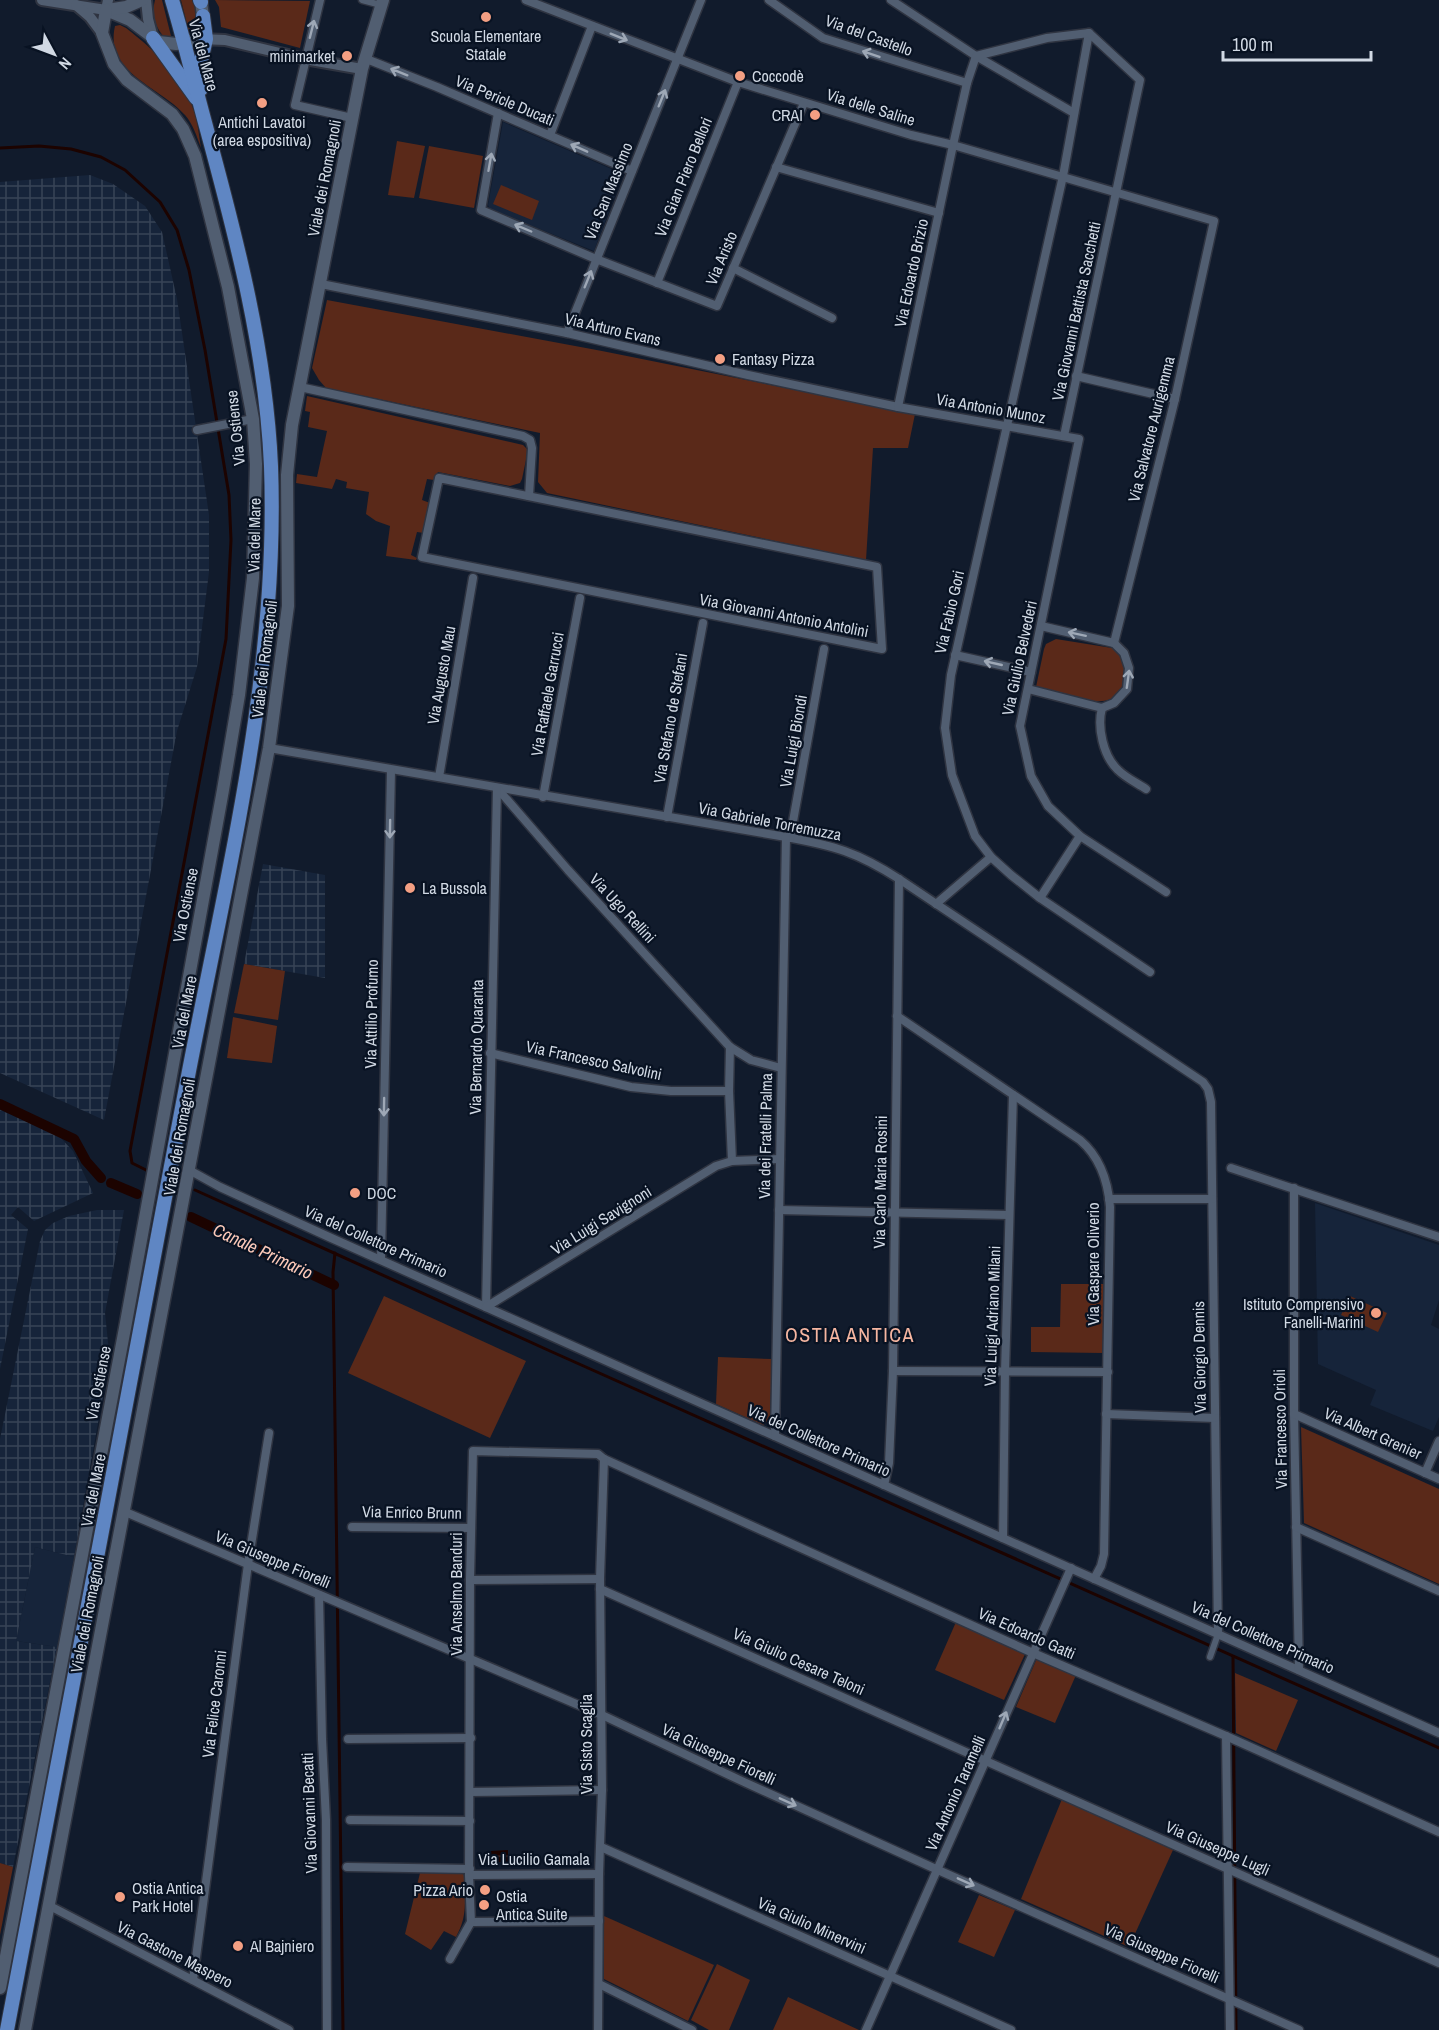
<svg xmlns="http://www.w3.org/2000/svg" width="1439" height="2030" font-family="'Archivo Narrow',sans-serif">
	<defs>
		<pattern id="industrial-grid" width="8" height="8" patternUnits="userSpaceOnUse" patternTransform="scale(1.5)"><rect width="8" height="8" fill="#16243a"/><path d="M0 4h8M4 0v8" fill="none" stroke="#374356"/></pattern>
		<pattern id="water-rules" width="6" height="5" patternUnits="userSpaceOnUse" patternTransform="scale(1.5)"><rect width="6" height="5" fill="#1c0300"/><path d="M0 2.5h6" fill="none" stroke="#3c2725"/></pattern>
	</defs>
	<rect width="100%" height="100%" fill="#111b2c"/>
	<g fill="#16243a">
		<path d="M503,122L623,174L594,251L490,209L488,205Z"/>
		<path d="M1315,1203L1439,1245V1300L1431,1325L1439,1329V1417L1433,1431L1370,1405L1376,1390L1318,1364Z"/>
		<path d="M35,1547L74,1557L57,1647L16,1641Z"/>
	</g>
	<g fill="url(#industrial-grid)">
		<path d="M90,175L113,184L145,206L162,232L177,299L209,515V572L197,667L177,731L104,1120L0,1073V182Z"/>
		<path d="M263,864L325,875V978L244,964Z"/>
		<path d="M0,1110L58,1135L73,1151L93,1193L34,1221L18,1207L11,1215L28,1229L0,1369Z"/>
		<path d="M97,1210H124L105,1313L110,1362L101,1406L74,1557L35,1547L16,1641L57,1647L13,1867L0,1863V1439L40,1241L45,1230L53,1223L69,1216Z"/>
	</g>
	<g fill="#5a2919">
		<path d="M155,0H162L172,40H167C155,29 151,14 155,0Z"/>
		<path d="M181,0H192C199,14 199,24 190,36Z"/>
		<path d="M215,0L310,1L300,48L221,27L219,7Z"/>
		<path d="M120,25L126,28C155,51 182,75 194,111C198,123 199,136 201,148C197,137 193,124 185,115C161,87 104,73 115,26Z"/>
		<path d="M397,141L425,146L414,198L388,195Z"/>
		<path d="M429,146L483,156L474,208L419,198Z"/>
		<path d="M501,185L539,201L532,220L493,204Z"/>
		<path d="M327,300L602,351L915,414L908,448H873L866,560L547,493L538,482L540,433L326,388L319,380L312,368Z"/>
		<path d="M307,396L523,445L528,450L522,479L520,483L510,486L438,472L434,480L427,479L422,500L430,503L424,533L417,532L411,555L417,558L416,560L386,556L390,526L376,521L366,514L369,492L346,488L347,482L336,479L332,489L296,483L297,474L317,477L327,431L308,427L310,412L305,411Z"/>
		<path d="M1056,639L1112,648L1125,659C1125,665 1128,676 1126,683C1116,718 1059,693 1036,687L1044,649L1046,644Z"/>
		<path d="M244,964L285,971L278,1020L234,1013Z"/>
		<path d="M233,1017L277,1026L272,1063L227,1058Z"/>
		<path d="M1061,1284H1104L1103,1353L1031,1352V1327H1060Z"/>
		<path d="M384,1296L526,1361L490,1438L348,1373Z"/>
		<path d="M1350,1296L1387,1313L1378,1332L1341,1315Z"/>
		<path d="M718,1357L772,1359L770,1419L763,1425L716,1404Z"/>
		<path d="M1301,1427L1439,1489V1584L1304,1523Z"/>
		<path d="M956,1622L1026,1652L1004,1700L935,1670Z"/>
		<path d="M1037,1658L1076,1675L1055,1723L1016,1707Z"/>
		<path d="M1235,1673L1298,1700L1276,1751L1236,1733Z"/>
		<path d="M1062,1799L1173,1850L1129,1947L1021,1899Z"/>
		<path d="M0,1863L13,1867L0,1935Z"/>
		<path d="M420,1873H461L464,1875C465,1899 468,1916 456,1937L444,1931L431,1950L405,1934Z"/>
		<path d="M979,1895L1015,1910L994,1957L958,1942Z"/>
		<path d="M604,1916L714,1965L688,2021L604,1979Z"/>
		<path d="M717,1964L750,1980L729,2030H709L691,2020Z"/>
		<path d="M788,1997L859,2030H773Z"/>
	</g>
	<path fill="url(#water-rules)" d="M508,1850V1862H491V1851Z"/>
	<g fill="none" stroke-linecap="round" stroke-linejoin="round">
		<g stroke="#1c0300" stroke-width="3">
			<path d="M0,148L39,146L71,149L101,157L125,170L160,202L177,230L189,270L205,350L229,495L231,540L226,639L130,1151L132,1163L146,1170"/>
			<path d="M195,1190L550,1351L1439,1748"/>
			<path d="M335,1253L333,1272L343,2030"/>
			<path d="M1233,1657L1236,2030"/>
		</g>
		<g stroke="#1c0300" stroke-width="10">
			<path d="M0,1104L74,1139L86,1161L101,1178"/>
			<path d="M111,1183L137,1194"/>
			<path d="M191,1217L334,1285"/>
		</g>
		<g stroke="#2f3441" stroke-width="9">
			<g id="pedestrian">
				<path d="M362,0L381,5"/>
				<path d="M1210,1657L1218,1634"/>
			</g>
		</g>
		<g stroke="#2f3441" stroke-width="11">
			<g id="minor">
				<path d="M320,0L295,105L352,118"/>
				<path d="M526,0L738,82L911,135L953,145L1214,221L1175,399L1114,643"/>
				<path d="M769,0L823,38L967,83"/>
				<path d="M891,0L976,56L1074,113"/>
				<path d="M1089,33L1063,176L951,675L945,728L952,775L975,836L991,857L1011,875L1040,898L1150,972"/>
				<path d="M364,58L437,87L632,171"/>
				<path d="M498,113L481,210L596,259L717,306L804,103"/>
				<path d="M550,135L592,26"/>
				<path d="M776,167L939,213"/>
				<path d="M733,268L832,318"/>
				<path d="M657,283L738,82"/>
				<path d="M321,284L567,333L748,375L898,407L1079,439L1020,726L1031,776L1048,806L1080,836L1166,892"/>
				<path d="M567,333L701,0"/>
				<path d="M1076,376L1175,399"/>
				<path d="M300,387L523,436L530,440L532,448L529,496"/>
				<path d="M898,407L953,145L967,83L976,56L1047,38L1089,33L1140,80L1064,436"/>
				<path d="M197,430L253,419"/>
				<path d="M439,478L877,567L882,649L422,557Z"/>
				<path d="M955,655L1031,672"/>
				<path d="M1028,689L1102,708L1114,703L1127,689L1129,668L1124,653L1114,643L1041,626"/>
				<path d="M1102,708C1097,727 1103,756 1118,770C1126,778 1137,783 1146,789"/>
				<path d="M269,748L786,837C835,846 857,852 899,879L1203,1082L1208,1089L1211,1102L1218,1634"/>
				<path d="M439,777L473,578"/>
				<path d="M497,788L568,870L730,1047L751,1060L781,1068"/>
				<path d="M543,797L580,598"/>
				<path d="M667,817L703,623"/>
				<path d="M790,838L824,649"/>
				<path d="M1040,898L1080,836"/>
				<path d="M936,904L991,857"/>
				<path d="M897,1016L1080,1140C1100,1157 1108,1181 1110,1207L1104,1554L1101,1566L1094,1579"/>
				<path d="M730,1047L729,1091L732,1161"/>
				<path d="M490,1053L631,1087L671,1091H729"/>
				<path d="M1231,1168L1439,1237"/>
				<path d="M189,1170L220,1187L329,1237L1439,1733"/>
				<path d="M1294,1188V1414L1299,1670"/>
				<path d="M1109,1199H1212"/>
				<path d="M779,1210L1009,1215"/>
				<path d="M381,1259L391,770"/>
				<path d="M486,1307L497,788"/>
				<path d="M486,1307L716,1166L732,1161L780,1159"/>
				<path d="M893,1371L1108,1372"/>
				<path d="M1106,1414L1215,1418"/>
				<path d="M1294,1414L1439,1479"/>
				<path d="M775,1436L786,837"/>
				<path d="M1425,1473L1439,1441"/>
				<path d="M884,1485L889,1463L893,1371L899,879"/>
				<path d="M123,1511L602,1715L744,1782L938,1870L1299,2030"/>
				<path d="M352,1527L471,1528"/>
				<path d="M1296,1527L1439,1591"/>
				<path d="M1003,1538L1005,1372L1013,1095"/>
				<path d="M470,1580L600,1579"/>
				<path d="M600,1589L1439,1963"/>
				<path d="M319,1595L322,1739L326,1820L327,2030"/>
				<path d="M1226,1736L1230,2030"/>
				<path d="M348,1739L471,1738"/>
				<path d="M470,1792L602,1790"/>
				<path d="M350,1820L470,1821"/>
				<path d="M601,1847L1011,2030"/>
				<path d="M347,1867L470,1869"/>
				<path d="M469,1875L599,1874"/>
				<path d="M48,1905L289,2030"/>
				<path d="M471,1922L599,1921"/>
				<path d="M450,1959L471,1922L469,1875L470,1580L473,1451L598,1454L604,1459L1033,1653L1226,1736L1439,1832"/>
				<path d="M193,1980L248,1564L269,1433"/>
				<path d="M599,1984L692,2030"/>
				<path d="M598,2030L599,1874L602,1790L600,1579L604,1459"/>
				<path d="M866,2030L1071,1568"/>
			</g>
		</g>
		<g stroke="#2f3441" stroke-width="14">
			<g id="tertiary">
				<path d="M42,0L106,10L108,0"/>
				<path d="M146,0L148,19L153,38"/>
				<path d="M76,5L90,17L102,33"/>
				<path d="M200,39L225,40L305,59L362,69"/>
			</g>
		</g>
		<g stroke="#2f3441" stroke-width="15">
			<g id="secondary">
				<path d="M106,10L130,20L159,42L176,44L191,42L199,33L203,16L201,2"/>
				<path d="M107,10L126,7L142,0"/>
				<path d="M0,1988L125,1328L223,790L239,695L253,578L256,464L253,419L228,287L195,156L183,129L172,114L127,80L114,64L102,33L106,10"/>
				<path d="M25,2030L269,748L288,606L287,475L292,425L362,69L383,0"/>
			</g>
		</g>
		<g stroke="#2f3441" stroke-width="16">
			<g id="primary">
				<path d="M200,0L201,2"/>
				<path d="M153,38L196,98"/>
				<path d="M201,89V61L206,39L203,16"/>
				<path d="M7,2030C67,1717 126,1405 185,1092C224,884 279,679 271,466C266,352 237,240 207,130C195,87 185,43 172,0"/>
			</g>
		</g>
		<use href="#pedestrian" stroke="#515e71" stroke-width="6"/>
		<use href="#minor" stroke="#515e71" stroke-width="8"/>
		<use href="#tertiary" stroke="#515e71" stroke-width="10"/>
		<use href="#secondary" stroke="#515e71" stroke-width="12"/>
		<use href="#primary" stroke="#5f86c3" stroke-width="14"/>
	</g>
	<defs><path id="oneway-shaft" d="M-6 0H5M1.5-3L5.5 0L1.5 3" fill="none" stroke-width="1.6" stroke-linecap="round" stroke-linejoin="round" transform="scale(1.5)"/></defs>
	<g stroke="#9ea8b6">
		<use href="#oneway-shaft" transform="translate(312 29) rotate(-76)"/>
		<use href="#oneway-shaft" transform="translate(619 37) rotate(22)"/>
		<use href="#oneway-shaft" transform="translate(871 54) rotate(-161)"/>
		<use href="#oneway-shaft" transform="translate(399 72) rotate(-158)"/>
		<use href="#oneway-shaft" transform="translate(662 98) rotate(-68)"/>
		<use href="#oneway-shaft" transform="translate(579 148) rotate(-156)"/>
		<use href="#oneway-shaft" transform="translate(490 162) rotate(-80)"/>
		<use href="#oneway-shaft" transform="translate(523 228) rotate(-157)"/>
		<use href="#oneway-shaft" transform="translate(588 279) rotate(-68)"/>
		<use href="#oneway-shaft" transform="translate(1077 634) rotate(-168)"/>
		<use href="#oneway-shaft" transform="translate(993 663) rotate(-167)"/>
		<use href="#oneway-shaft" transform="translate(1128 679) rotate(-82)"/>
		<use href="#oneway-shaft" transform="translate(390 829) rotate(91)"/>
		<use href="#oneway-shaft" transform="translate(384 1107) rotate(91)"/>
		<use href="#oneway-shaft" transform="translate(1003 1720) rotate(-67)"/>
		<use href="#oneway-shaft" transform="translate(788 1802) rotate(24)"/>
		<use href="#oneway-shaft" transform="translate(966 1882) rotate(24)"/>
	</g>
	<g fill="#f39f83" stroke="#081222" stroke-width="2">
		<circle cx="486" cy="17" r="6"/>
		<circle cx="347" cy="56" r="6"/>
		<circle cx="740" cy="76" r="6"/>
		<circle cx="262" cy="103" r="6"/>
		<circle cx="815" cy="115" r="6"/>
		<circle cx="720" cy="359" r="6"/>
		<circle cx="410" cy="888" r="6"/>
		<circle cx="355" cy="1193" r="6"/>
		<circle cx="1376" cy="1313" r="6"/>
		<circle cx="485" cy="1890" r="6"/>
		<circle cx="120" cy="1897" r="6"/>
		<circle cx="484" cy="1905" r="6"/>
		<circle cx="238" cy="1946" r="6"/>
	</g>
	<g text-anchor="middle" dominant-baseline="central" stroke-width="4.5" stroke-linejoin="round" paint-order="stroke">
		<g font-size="16" fill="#d1d9e4" stroke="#081222">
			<text transform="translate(869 35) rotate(20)">Via del Castello</text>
			<text transform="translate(204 55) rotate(75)">Via del Mare</text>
			<text transform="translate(505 100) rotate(23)">Via Pericle Ducati</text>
			<text transform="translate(871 107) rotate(17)">Via delle Saline</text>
			<text transform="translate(683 177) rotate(-68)">Via Gian Piero Bellori</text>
			<text transform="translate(324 178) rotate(-79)">Viale dei Romagnoli</text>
			<text transform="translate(608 191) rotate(-68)">Via San Massimo</text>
			<text transform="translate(721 258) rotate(-67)">Via Aristo</text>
			<text transform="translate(911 273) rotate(-78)">Via Edoardo Brizio</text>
			<text transform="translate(1076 311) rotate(-78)">Via Giovanni Battista Sacchetti</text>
			<text transform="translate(613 329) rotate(13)">Via Arturo Evans</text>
			<text transform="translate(991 408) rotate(10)">Via Antonio Munoz</text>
			<text transform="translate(235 428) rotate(-96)">Via Ostiense</text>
			<text transform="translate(1151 429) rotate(-76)">Via Salvatore Aurigemma</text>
			<text transform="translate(254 535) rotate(-89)">Via del Mare</text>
			<text transform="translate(949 612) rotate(-77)">Via Fabio Gori</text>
			<text transform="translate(784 615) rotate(11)">Via Giovanni Antonio Antolini</text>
			<text transform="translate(1019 658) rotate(-78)">Via Giulio Belvederi</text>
			<text transform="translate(264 659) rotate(-83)">Viale dei Romagnoli</text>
			<text transform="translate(441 675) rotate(-80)">Via Augusto Mau</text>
			<text transform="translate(547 694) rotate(-80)">Via Raffaele Garrucci</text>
			<text transform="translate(670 718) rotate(-80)">Via Stefano de Stefani</text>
			<text transform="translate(793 741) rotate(-80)">Via Luigi Biondi</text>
			<text transform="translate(770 821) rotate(11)">Via Gabriele Torremuzza</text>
			<text transform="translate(185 905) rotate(-79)">Via Ostiense</text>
			<text transform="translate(623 908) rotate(47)">Via Ugo Rellini</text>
			<text transform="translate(184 1012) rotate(-79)">Via del Mare</text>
			<text transform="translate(371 1014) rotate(-89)">Via Attilio Profumo</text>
			<text transform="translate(476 1047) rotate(-89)">Via Bernardo Quaranta</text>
			<text transform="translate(594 1060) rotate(12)">Via Francesco Salvolini</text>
			<text transform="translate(765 1136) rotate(-89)">Via dei Fratelli Palma</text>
			<text transform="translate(179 1137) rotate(-80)">Viale dei Romagnoli</text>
			<text transform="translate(880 1182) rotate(-89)">Via Carlo Maria Rosini</text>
			<text transform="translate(601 1220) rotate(-32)">Via Luigi Savignoni</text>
			<text transform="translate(376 1241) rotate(24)">Via del Collettore Primario</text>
			<text transform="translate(1093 1264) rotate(-90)">Via Gaspare Oliverio</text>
			<text transform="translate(992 1316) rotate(-88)">Via Luigi Adriano Milani</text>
			<text transform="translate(1199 1357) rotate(-91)">Via Giorgio Dennis</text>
			<text transform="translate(98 1383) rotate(-79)">Via Ostiense</text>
			<text transform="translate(1280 1429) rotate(-91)">Via Francesco Orioli</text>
			<text transform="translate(1373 1433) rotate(24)">Via Albert Grenier</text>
			<text transform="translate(819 1440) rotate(24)">Via del Collettore Primario</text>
			<text transform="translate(93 1490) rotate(-79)">Via del Mare</text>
			<text transform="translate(412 1512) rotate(1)">Via Enrico Brunn</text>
			<text transform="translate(273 1559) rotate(23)">Via Giuseppe Fiorelli</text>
			<text transform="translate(456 1594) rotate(-90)">Via Anselmo Banduri</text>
			<text transform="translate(87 1614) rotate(-79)">Viale dei Romagnoli</text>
			<text transform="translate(1027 1633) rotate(24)">Via Edoardo Gatti</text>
			<text transform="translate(1263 1637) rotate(24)">Via del Collettore Primario</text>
			<text transform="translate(799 1661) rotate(24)">Via Giulio Cesare Teloni</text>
			<text transform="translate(214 1704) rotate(-83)">Via Felice Caronni</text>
			<text transform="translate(586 1744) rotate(-90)">Via Sisto Scaglia</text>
			<text transform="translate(719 1754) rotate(25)">Via Giuseppe Fiorelli</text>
			<text transform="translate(955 1793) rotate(-66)">Via Antonio Taramelli</text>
			<text transform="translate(309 1813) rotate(-92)">Via Giovanni Becatti</text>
			<text transform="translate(1218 1848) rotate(24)">Via Giuseppe Lugli</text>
			<text x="534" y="1859">Via Lucilio Gamala</text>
			<text transform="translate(812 1925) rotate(24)">Via Giulio Minervini</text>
			<text transform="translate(1162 1953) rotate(24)">Via Giuseppe Fiorelli</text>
			<text transform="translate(175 1954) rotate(27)">Via Gastone Maspero</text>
		</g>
		<g font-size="16" fill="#d1d9e4" stroke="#081222" text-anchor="start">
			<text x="486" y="36" text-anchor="middle">Scuola Elementare<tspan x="486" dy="18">Statale</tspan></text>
			<text x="335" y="56" text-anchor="end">minimarket</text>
			<text x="752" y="76">Coccodè</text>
			<text x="803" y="115" text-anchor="end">CRAI</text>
			<text x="262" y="122" text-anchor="middle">Antichi Lavatoi<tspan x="262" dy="18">(area espositiva)</tspan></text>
			<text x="732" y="359">Fantasy Pizza</text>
			<text x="422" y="888">La Bussola</text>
			<text x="367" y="1193">DOC</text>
			<text x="1364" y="1304" text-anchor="end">Istituto Comprensivo<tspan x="1364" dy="18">Fanelli-Marini</tspan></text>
			<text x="132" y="1888">Ostia Antica<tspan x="132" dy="18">Park Hotel</tspan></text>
			<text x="473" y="1890" text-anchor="end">Pizza Ario</text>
			<text x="496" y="1896">Ostia<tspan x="496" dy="18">Antica Suite</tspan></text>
			<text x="250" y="1946">Al Bajniero</text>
		</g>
		<g font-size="18" font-style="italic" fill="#fcc9b9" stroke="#081222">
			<text transform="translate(263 1251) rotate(25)">Canale Primario</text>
		</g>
		<g font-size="20" letter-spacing="1.5" fill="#f6b6a1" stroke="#081222">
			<text x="850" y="1334">OSTIA ANTICA</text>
		</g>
	</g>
	<g transform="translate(54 54) rotate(131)" stroke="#081222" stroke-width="4.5" paint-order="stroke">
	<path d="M0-4.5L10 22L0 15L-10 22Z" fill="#d1d9e4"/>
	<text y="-9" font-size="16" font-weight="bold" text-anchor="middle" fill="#d1d9e4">N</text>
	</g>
	<path d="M1223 51v9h148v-9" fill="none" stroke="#d1d9e4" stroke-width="3"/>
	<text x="1232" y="51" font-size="18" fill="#d1d9e4" stroke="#081222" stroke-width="4.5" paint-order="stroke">100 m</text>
</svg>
